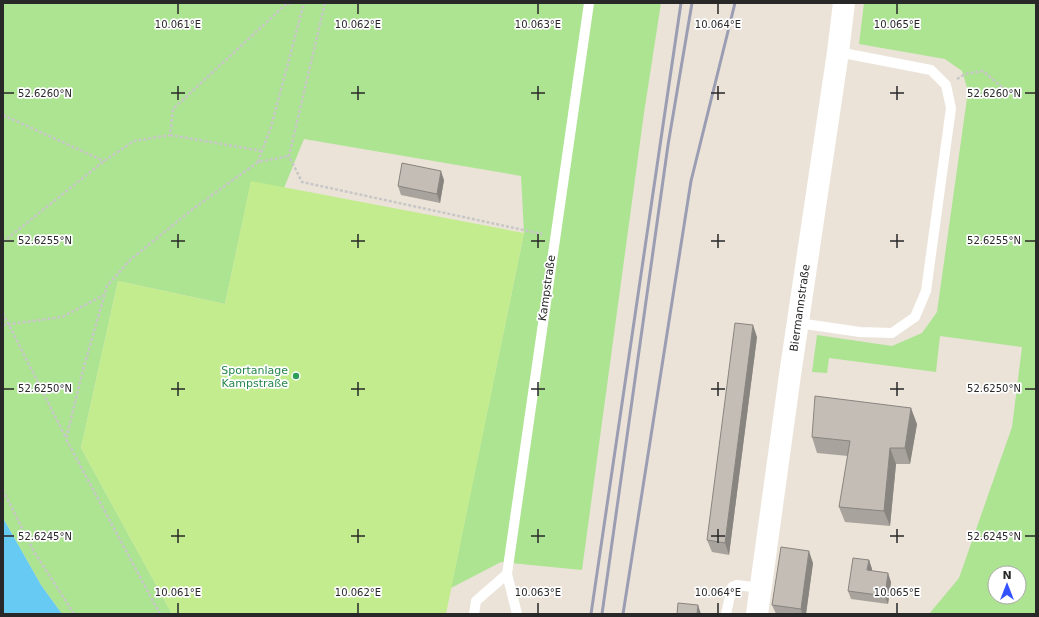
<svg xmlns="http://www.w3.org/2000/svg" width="1039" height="617" font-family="'DejaVu Sans',sans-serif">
	<rect width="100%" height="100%" fill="#ebe3d8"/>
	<g fill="#ace492" fill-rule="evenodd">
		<path d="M3,3H661L644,113L582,570L501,562L451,588L524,233L521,176L304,139L284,188L251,182L225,304L118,281L81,448L172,614H62L41,585L3,518Z"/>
		<path d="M864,3H1036V614H929L959,578L1012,427L1022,347L940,336L936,372L829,358L827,373L812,372L817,335L892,346L922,333L937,312L968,91L962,71L945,59L859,44ZM995,573H1019V597H995Z"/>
	</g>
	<path fill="#c2ec8d" d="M251,181L524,233L446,614H172L81,448L118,281L225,304Z"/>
	<path fill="#66caf2" d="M3,518L41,585L62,614H3Z"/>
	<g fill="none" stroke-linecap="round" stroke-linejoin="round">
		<g stroke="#c7c7c7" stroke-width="2.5" stroke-dasharray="3 2" stroke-linecap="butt">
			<path d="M325,3L289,156L302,182L542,234"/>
			<path d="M957,79L965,74L983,71L1003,88"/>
			<path d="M3,115L104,161"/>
			<path d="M170,135L262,151"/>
			<path d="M258,162L271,127L304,3"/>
			<path d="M3,242L104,161L134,141L170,135L173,109L285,5L293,3"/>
			<path d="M3,313L66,438"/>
			<path d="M3,325L62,317L104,295"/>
			<path d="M3,490L33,550L74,614"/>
			<path d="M160,614L66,439L83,370L107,286L130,260L194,208L258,162L289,156"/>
		</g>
		<g stroke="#fff" stroke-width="10">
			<path d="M798,323L860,332L892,333L915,317L926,291L951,108L946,85L931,70L838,52"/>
			<path d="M474,614L476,601L507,574"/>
			<path d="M517,614L507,574L589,3"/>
			<path d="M726,614L732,587L737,585L760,588"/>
		</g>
		<path stroke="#fff" stroke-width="22" d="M757,614L790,375L838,52L844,3"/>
		<g stroke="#9b9eb3" stroke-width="3">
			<path d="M591,614L681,3"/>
			<path d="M602,614L668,145L692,3"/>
			<path d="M623,614L691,181L735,3"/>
		</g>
	</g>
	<g fill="#a8a39c">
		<path d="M444,180L440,203L401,195L398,186Z"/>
		<path d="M757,337L729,555L712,552L707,540Z"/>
		<path d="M917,424L910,464H896L890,526L845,522L839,507L848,456L817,453L812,437Z"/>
		<path d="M869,560L872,569V571L891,582L888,604L851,599L848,591Z"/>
		<path d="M813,563L806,614H776L772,605Z"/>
	</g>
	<g fill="#88847f">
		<path d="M441,171L444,180L440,203L437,194Z"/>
		<path d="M753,325L757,337L729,555L725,543Z"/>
		<path d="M911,408L917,424L910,464L905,448Z"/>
		<path d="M890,448L896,464L890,526L884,511Z"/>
		<path d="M809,551L813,563L806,614H802L801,609Z"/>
		<path d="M869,560L872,569L870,579L867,570Z"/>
		<path d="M888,573L891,582L888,604L885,596Z"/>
		<path d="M698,605L701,614H697Z"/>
	</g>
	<g fill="#c3bdb5" stroke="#88847f">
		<path d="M402,163L441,171L437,194L398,186Z"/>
		<path d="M735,323L753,325L725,543L707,540Z"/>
		<path d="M815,396L911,408L905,448H890L884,511L839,507L850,441L812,437Z"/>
		<path d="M781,547L809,551L801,609L772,605Z"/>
		<path d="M853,558L869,560L867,570L888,573L885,596L848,591Z"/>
		<path d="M678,603L698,605L697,614H677Z"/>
	</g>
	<path fill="none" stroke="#282828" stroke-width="1.5" d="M178,4V14M358,4V14M538,4V14M718,4V14M897,4V14M178,86V100M358,86V100M538,86V100M718,86V100M897,86V100M4,93H14M171,93H185M351,93H365M531,93H545M711,93H725M890,93H904M1025,93H1035M178,234V248M358,234V248M538,234V248M718,234V248M897,234V248M4,241H14M171,241H185M351,241H365M531,241H545M711,241H725M890,241H904M1025,241H1035M178,382V396M358,382V396M538,382V396M718,382V396M897,382V396M4,389H14M171,389H185M351,389H365M531,389H545M711,389H725M890,389H904M1025,389H1035M178,529V543M358,529V543M538,529V543M718,529V543M897,529V543M4,536H14M171,536H185M351,536H365M531,536H545M711,536H725M890,536H904M1025,536H1035M178,603V613M358,603V613M538,603V613M718,603V613M897,603V613"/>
	<circle fill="#2e9e5b" stroke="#fff" stroke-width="1.5" cx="296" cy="376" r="4"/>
	<g text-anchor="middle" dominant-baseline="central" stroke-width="3.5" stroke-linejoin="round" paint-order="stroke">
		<g font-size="11" fill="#282828" stroke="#fff">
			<text transform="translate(547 288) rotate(-82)">Kampstraße</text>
			<text transform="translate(800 308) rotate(-82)">Biermannstraße</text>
		</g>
		<g font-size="11" fill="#27864d" stroke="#fff" text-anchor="end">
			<text x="288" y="370">Sportanlage<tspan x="288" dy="13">Kampstraße</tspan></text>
		</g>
	</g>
	<g font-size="10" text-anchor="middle" fill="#282828" stroke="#fff" stroke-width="3.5" stroke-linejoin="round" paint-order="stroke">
		<text x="178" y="28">10.061°E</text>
		<text x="358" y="28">10.062°E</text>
		<text x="538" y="28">10.063°E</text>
		<text x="718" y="28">10.064°E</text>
		<text x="897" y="28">10.065°E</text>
		<text x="45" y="97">52.6260°N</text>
		<text x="994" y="97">52.6260°N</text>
		<text x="45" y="244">52.6255°N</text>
		<text x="994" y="244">52.6255°N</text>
		<text x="45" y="392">52.6250°N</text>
		<text x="994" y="392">52.6250°N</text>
		<text x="45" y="540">52.6245°N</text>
		<text x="994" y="540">52.6245°N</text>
		<text x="178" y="596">10.061°E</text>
		<text x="358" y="596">10.062°E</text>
		<text x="538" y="596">10.063°E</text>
		<text x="718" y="596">10.064°E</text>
		<text x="897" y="596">10.065°E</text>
	</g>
	<rect width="1039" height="617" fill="none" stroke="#282828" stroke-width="8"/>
	<g transform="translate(1007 585)"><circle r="19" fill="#ffffff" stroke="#a9a9a9"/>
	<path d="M0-3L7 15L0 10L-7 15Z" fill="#3253ff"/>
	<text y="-6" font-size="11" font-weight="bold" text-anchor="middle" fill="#282828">N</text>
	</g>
</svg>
